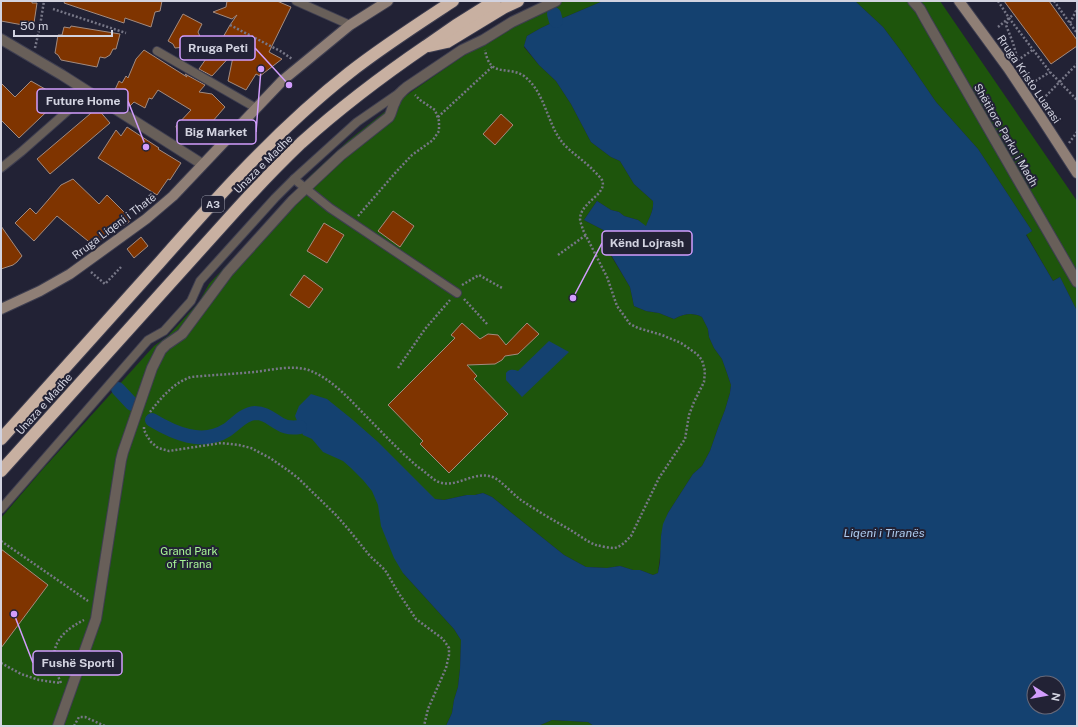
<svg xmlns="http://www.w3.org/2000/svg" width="1078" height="727" font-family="'Public Sans',sans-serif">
	<rect width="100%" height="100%" fill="#222235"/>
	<g fill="#1e550c">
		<path d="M559,1H603L556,21L541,28L527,36L524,47L539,65L556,81L571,104L591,142L611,157L620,161L634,184L653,201C654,211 649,218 646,227L638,220L624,216L619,212L611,210L597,201L584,220L615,236V240L610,254L630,287L634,306L646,311L659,313L674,319C684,314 692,312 702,317L708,329L709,337L714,348L722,359L727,373L731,385L730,393L725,410L718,428L710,451L702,466L693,474L668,513L661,536V549L658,573L653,575L640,570H633L620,566L607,568L586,567L564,555L492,497L483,493L475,495H467L444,500L435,499L403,573L454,629L461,640L460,669L458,687L454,700L452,713L446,726H1V518L42,470L154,346L168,336L199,302L209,284L311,175L349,140L401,99L466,54Z"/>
		<path d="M855,1H940L1077,201V311L1060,277L1053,281L1026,234L1032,231L978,149L936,102L901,51L883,27Z"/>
		<path d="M552,720L588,722L594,726H538Z"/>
	</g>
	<g fill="#144170" fill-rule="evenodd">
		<path d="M603,1H855L883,27L901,51L936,102L978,149L1032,231L1026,235L1053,281L1060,277L1077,311V726H594L588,722L552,720L538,726H446L452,713L454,700L458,687L460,669L461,640L454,629L403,573L394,558L381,526L378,505L372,491L363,480L351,468L343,461L323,452L312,439L303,435L295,416L299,406L311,394L327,399L353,420L378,442L435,499L444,500L467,495H475L483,493L492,497L564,555L586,567L607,568L620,566L633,570H640L653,575L658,573L660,562L661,536L663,524L668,513L693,474L702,466L710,451L718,428L725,410L730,393L731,385L727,373L722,359L714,348L709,337L708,329L702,317C692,312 684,314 674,319L659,313L646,311L634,306L630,287L610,253L615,240V236L584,220L597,201L611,210L619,212L624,216L638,220L646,226C649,218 654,211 653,201L634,184L620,161L611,157L591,142L571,104L556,81L539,65L524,46L527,36L541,28L556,21ZM1034,683H1058V707H1034Z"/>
		<path d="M549,341L569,352L522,397L506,380V373C509,369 513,369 518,371Z"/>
	</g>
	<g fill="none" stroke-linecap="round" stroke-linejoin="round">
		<g stroke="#144170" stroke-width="14">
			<path d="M554,14L556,21"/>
			<path d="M118,389L132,404"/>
			<path d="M152,420C174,433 202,446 227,430C236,424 243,414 255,413C266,413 271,419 280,424C286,428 293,428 300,427"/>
		</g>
	</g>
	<g fill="#7f3400" stroke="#a38b7f">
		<path d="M1,1H32V3H37L34,23L24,21L23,25L1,21Z"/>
		<path d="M65,1H162L160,11L155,12L151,27L125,18L124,23L64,3Z"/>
		<path d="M227,1H277L291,7L269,52L282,59L260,76L256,74L246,90L228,81L234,52L212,76L199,69L208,56L210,60L230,25L237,15L232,19L213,12L226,7Z"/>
		<path d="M1004,1H1049L1077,40V46L1051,64Z"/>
		<path d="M183,14L202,24L198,32L202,41L196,46L175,48L173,44L168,41Z"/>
		<path d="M71,26L120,34L116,49H113L110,55L105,58L100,57L97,67L61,60L58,55L55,53L58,35H62L64,27L70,28Z"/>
		<path d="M144,50L187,77L185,74L205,85L199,92L212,94L225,107L193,144L182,134L178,136L176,126L191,110L158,90L152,99L149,98L145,108L134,102L130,106L112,96L119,81L122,83L126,76L128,78L136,59Z"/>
		<path d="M31,81L61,98L19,138L1,120V83L15,97Z"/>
		<path d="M97,108L110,123L50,174L37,159Z"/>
		<path d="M501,114L513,125L495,145L483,134Z"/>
		<path d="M127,127L159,148L158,149L181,163L170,180L168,179L157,195L98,158L116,130L121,136Z"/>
		<path d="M73,179L99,204L107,195L127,215L129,219V222L93,245L57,216L34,241L15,223L30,208L36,214L61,185Z"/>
		<path d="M393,211L414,226L400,247L378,231Z"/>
		<path d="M324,223L344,235L327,263L307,251Z"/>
		<path d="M1,226L22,256L17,262L13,265L1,269Z"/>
		<path d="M141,237L148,246L134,258L127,249Z"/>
		<path d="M304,275L323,289L309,308L290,295Z"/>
		<path d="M462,323L480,339L488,334L498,335L506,345L527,323L539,334L518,354L505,356L502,360L495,364L467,365L477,376L474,379L508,414L449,473L420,444L423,441L388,405L455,338L451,335Z"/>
		<path d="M1,549L48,585L1,648Z"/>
	</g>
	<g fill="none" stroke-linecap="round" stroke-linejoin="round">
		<g stroke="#3e3e50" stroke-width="10">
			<g id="lane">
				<path d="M296,1L350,25"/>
				<path d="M157,51L256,108"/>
				<path d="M1,168L21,152L88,93"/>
				<path d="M294,179L330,208L457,293"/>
				<path d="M1,509L148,340L164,331L191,301L200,281L275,198L294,179L357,122L399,93"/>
			</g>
		</g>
		<g stroke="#3e3e50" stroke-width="12">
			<g id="street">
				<path d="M913,1L920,9L926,20L1077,282"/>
				<path d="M1,39L62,75L202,164"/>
				<path d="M58,726L96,619L121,460L123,452L152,368L161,350L166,345L182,334L228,272L292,201L341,155L389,117C392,112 392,107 395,102C397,95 402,91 407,87L462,50L483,40L512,22L556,1"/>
			</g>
		</g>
		<g stroke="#3e3e50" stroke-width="12">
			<g id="secondary">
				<path d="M959,1L1008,68L1042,119L1077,173"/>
				<path d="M1,309L40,291L70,274L146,219L173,196L283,80L350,25L388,1"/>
			</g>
		</g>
		<g stroke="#3e3e50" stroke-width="14">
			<g id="highway">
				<path d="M429,46L447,42L503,8L518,1"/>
				<path d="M1,439C54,380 107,321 160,262C219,195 279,128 349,73C382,47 418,24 453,1"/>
				<path d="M1,471L237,209C258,186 279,164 301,143C340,108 382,76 426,46C448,30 471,15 495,1"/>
			</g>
		</g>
		<g stroke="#777787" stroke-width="2.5" stroke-dasharray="2 2" stroke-linecap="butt">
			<path d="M998,1L1009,18L1050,72L1077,100"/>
			<path d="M1054,1L1077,33"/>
			<path d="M53,9L126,33"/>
			<path d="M1009,18L1006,25L1013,43L1018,60L1034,49"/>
			<path d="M1070,23L1077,9"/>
			<path d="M230,25L282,52L292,59"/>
			<path d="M998,27L1014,14"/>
			<path d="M35,48L40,26L44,1"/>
			<path d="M1032,83L1050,72"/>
			<path d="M1043,99L1077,64"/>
			<path d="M438,117L493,66"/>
			<path d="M1069,143L1077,132"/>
			<path d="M358,216L396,172L412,155L433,140L439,131V121L435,110L420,100L415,95"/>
			<path d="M558,255L586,235"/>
			<path d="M91,272L105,284L121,267"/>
			<path d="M462,285L479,275L502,288"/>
			<path d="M464,299L488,325"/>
			<path d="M398,368L425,329L450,300"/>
			<path d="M150,412C161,398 173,383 191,377C212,375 233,374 254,372C272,370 294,364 311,371C330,379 346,395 360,410C379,429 397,449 418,467C424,471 429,476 435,480C455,493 477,465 498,480C506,486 513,494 521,500C537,511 555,521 572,531C580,536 588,542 596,545C601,546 608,548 614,548C621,547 626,541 631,536L659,478L685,439L689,415L694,402L704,382L705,371L702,360L697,354L681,343L662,335L638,328L630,324L617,306L607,277L583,230C582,226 580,222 580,218C582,201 608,194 602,180C600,177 597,174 594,171C585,161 570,152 562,142C547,123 545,92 524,76C508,65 490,79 485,50"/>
			<path d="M144,427V430L147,436L151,442L158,448L169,451L221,443L239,445L251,448L270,458L289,471L298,478L336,515L349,530L370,556L385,570L398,592L416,619L443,639L449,648V655L446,668L428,709L424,726"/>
			<path d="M1,541L88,601"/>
			<path d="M1,663L21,674L39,680L60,683"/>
			<path d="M61,683C47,653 54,635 84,620"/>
			<path d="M74,726L79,717H85L105,726"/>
		</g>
		<use href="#lane" stroke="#685f59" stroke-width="8"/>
		<use href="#street" stroke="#685f59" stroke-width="10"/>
		<use href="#secondary" stroke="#8f7f76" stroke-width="10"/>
		<use href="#highway" stroke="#c8b0a1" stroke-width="12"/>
	</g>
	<g text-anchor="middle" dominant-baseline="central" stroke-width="4" stroke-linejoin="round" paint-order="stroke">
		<rect fill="#222235" stroke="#9d9ead" stroke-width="1" x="202" y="196" width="22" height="16" rx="3"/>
		<g font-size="10" font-weight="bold" fill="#d2d3e0">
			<text x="213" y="204">A3</text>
		</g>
		<g font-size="11" fill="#d2d3e0" stroke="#222235">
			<text transform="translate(1029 79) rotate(56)">Rruga Kristo Luarasi</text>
			<text transform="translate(1006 135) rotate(60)">Shëtitore Parku i Madh</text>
			<text transform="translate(263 164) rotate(-45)">Unaza e Madhe</text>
			<text transform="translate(114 226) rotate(-37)">Rruga Liqeni i Thatë</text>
			<text transform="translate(44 404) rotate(-48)">Unaza e Madhe</text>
		</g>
		<g font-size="11" fill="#a8f596" stroke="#222235">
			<text x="189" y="551">Grand Park<tspan x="189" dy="13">of Tirana</tspan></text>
		</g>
		<g font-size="12" font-style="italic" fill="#adcaee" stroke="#222235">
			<text x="884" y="533">Liqeni i Tiranës</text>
		</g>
	</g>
	<path fill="none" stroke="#d29dfd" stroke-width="1.5" d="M289 85L255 48M146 147L128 101M261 69L256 132M573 298L602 243M14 614L33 663"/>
	<g fill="#d29dfd" stroke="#222235" stroke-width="1.5">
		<circle cx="289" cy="85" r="4"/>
		<circle cx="146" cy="147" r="4"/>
		<circle cx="261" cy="69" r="4"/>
		<circle cx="573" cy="298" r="4"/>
		<circle cx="14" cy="614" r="4"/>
	</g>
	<g fill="#222235" stroke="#d29dfd" stroke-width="1.5">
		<rect x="180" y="36" width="75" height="24" rx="4"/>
		<rect x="37" y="89" width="91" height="24" rx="4"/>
		<rect x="177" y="120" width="79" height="24" rx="4"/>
		<rect x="602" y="231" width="90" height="24" rx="4"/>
		<rect x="33" y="651" width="89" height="24" rx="4"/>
	</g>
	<g font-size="12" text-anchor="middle" font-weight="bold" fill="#d2d3e0">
		<text x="218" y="52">Rruga Peti</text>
		<text x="83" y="105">Future Home</text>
		<text x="216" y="136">Big Market</text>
		<text x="647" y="247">Kënd Lojrash</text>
		<text x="78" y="667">Fushë Sporti</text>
	</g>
	<rect width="1078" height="727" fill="none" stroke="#d2d3e0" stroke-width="4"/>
	<g transform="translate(1046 695) rotate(101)"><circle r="19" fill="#222235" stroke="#686979"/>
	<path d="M0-3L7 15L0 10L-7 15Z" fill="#d29dfd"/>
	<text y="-6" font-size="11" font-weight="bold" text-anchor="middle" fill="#d2d3e0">N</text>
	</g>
	<path d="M14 30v6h98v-6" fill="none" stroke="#d2d3e0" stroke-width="2"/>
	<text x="20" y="30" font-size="12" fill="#d2d3e0" stroke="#222235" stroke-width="3" paint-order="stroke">50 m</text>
</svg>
